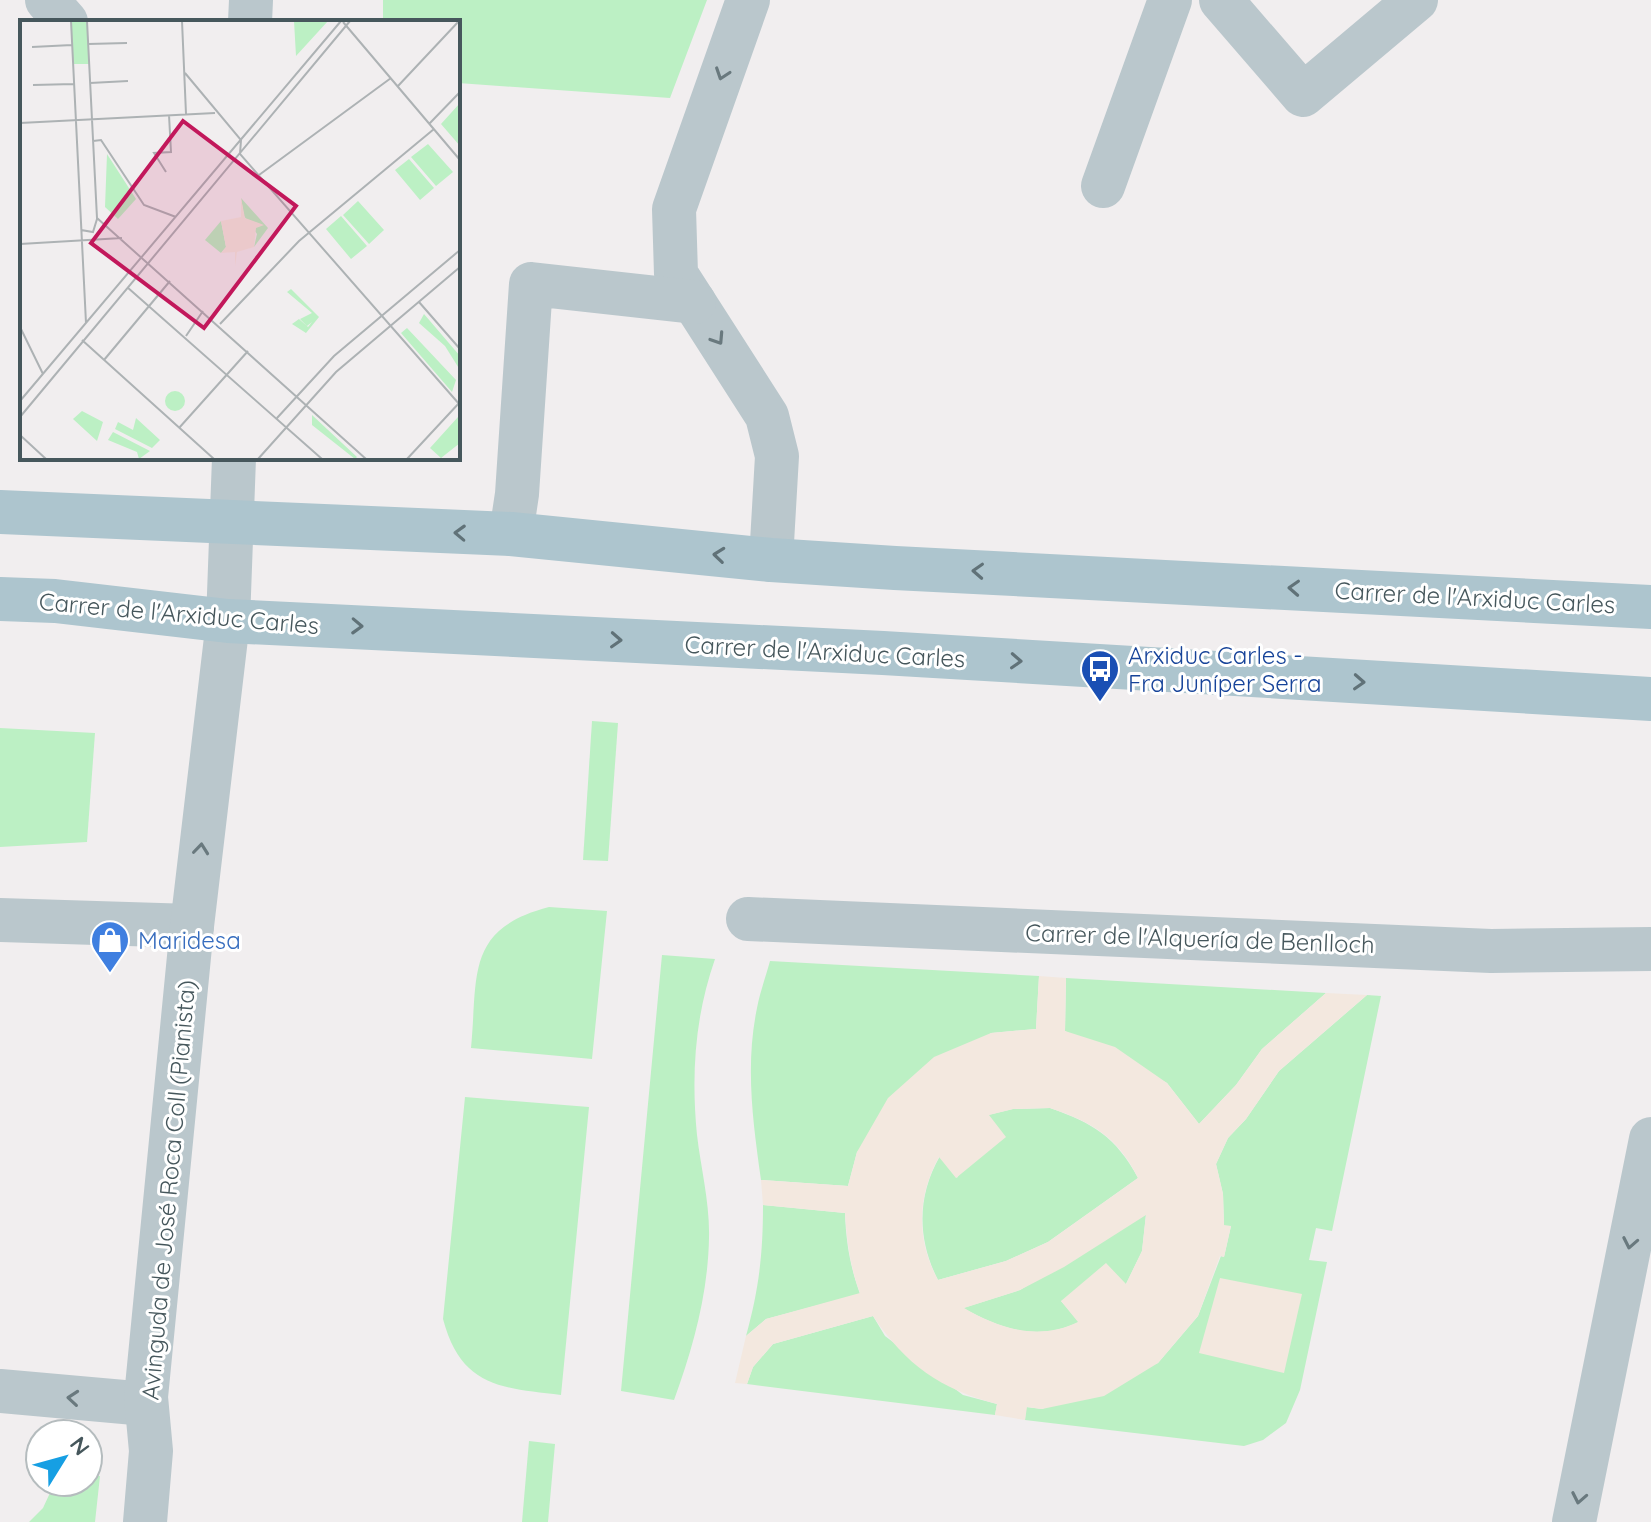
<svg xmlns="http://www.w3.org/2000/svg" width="1651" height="1522" font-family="Quicksand,sans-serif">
	<rect width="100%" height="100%" fill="#f1eeef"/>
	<g fill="#bcf0c4">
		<path d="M383,0H707L670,98L458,83V22H383Z"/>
		<path d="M592,721L618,723L608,861L583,860Z"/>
		<path d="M0,728L95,733L87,842L0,847Z"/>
		<path d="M549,907L607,911L592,1059L471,1048C478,975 465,929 549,907Z"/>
		<path d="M662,955L715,959C695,1016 691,1074 697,1135C701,1169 710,1204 709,1238C708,1294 693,1348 674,1400L621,1391Z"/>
		<path d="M770,961L1039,976L1036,1029L991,1033L857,1152L848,1186L761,1180C753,1123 745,1066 757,1008C760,992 766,976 770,961Z"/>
		<path d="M1066,978L1326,993L1262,1049L1236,1085L1199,1124L1167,1083L1065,1031Z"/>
		<path d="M1367,995L1381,996L1332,1231L1316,1228L1309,1260L1327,1262L1300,1390L1286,1423L1263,1440L1244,1446L1025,1420L1026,1407L1042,1409L1158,1363L1198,1316L1221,1256L1224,1257L1231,1226H1224L1223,1194L1216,1164L1228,1138L1246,1119L1279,1071Z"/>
		<path d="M465,1097L589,1107L561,1395C501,1388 461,1387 443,1319Z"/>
		<path d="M1050,1108C1093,1123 1116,1137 1138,1178L1048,1242L1006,1261L938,1280C917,1239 917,1196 940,1156L957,1178L988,1115L1013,1109Z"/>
		<path d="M763,1205L845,1213C846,1242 850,1266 860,1294L766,1319L746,1336C759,1289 763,1254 763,1205Z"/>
		<path d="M1146,1214L1142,1251L1126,1284L1061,1301L1079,1322C1037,1342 1001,1329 963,1308L1020,1290Z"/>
		<path d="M873,1316L885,1336L963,1395L997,1404L995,1415L747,1384L753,1367L773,1344Z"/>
		<path d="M529,1441L555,1444L548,1522H522Z"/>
		<path d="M88,1475L100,1476L95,1522H29L43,1508L55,1482H88Z"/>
	</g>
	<g fill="#f3e8df" fill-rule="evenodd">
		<path d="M1039,976L1066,978L1065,1031L1115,1047L1167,1083L1199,1124L1236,1085L1262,1049L1326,993L1367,995L1279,1071L1246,1119L1228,1138L1216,1164L1223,1194L1224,1225L1231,1226L1224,1257L1220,1256L1198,1316L1158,1363L1104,1396L1042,1409L1027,1407L1025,1420L995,1415L997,1404C940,1389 906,1365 873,1316L773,1344L753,1367L747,1384L735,1383L746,1336L766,1319L860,1293C850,1266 847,1242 845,1213L763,1205L761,1180L848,1186L857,1152L888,1098L934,1057L991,1033L1036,1029ZM1050,1108C1092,1122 1118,1137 1138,1178L1048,1242L1006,1261L938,1280C916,1240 917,1196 939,1157L956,1178L1006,1137L989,1115L1013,1109ZM1146,1215L1142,1251L1126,1284L1106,1263L1061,1301L1078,1322C1039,1341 1000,1329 964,1308L1020,1290L1064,1267Z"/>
		<path d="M1220,1278L1302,1294L1284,1373L1199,1353Z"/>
	</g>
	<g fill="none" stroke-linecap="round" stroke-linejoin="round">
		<g stroke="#bac7cc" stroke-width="44">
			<path d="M47,0L66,22"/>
			<path d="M748,0L674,209L676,274L767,416L777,456L771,560"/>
			<path d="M1221,0L1303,95L1416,0"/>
			<path d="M250,22L251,0"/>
			<path d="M1103,186L1170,0"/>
			<path d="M511,534L517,494L531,284L694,302"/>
			<path d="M748,919L1491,951L1651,949"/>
			<path d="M0,920L192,926"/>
			<path d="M0,1391L146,1404"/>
			<path d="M145,1522L151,1451L146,1397L192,926L228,621L234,458"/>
			<path d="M1574,1522L1651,1139"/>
		</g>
		<g stroke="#adc5ce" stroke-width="44">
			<path d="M0,512L511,534L771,560L895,568L1651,607"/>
			<path d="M0,599L55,601L228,621L883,653L1651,699"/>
		</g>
	</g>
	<defs><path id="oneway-chevron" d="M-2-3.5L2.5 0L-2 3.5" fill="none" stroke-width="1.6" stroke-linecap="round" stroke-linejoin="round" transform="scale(2)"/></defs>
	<g stroke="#69797e">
		<use href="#oneway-chevron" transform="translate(722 74) rotate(109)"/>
		<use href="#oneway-chevron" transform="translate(718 339) rotate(57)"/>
		<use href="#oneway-chevron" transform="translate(201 849) rotate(-84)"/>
		<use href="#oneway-chevron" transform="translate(1630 1243) rotate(101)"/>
		<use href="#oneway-chevron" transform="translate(73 1398) rotate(-175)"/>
		<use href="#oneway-chevron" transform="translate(1579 1498) rotate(101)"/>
	</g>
	<g stroke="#607278">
		<use href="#oneway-chevron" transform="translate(460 533) rotate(-178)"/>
		<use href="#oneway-chevron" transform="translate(719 555) rotate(-174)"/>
		<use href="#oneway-chevron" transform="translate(978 571) rotate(-177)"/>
		<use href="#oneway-chevron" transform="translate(1294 588) rotate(-177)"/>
		<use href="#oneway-chevron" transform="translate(357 626) rotate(2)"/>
		<use href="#oneway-chevron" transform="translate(616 640) rotate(3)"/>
		<use href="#oneway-chevron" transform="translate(1016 661) rotate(3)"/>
		<use href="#oneway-chevron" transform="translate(1359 682) rotate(3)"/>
	</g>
	<defs>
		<g id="bus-pin" transform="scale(2)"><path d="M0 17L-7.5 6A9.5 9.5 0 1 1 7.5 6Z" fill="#1a4fb4" stroke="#fff"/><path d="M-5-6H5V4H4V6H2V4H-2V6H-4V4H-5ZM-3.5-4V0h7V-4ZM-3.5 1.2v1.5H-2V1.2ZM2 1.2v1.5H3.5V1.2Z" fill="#fff"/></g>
		<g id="shop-pin" transform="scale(2)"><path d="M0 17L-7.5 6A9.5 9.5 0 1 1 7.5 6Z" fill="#3f7fe0" stroke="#fff"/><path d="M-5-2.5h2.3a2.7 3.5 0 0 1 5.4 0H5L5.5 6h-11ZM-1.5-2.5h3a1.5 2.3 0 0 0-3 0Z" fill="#fff"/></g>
	</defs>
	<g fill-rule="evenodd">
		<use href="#bus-pin" x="1100" y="669"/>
		<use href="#shop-pin" x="110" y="940"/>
	</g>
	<g text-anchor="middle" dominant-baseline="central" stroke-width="6" stroke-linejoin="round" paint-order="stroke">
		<g font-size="24" fill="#46575c" stroke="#fff">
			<text transform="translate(1475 597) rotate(3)">Carrer de l'Arxiduc Carles</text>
			<text transform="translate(179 613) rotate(5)">Carrer de l'Arxiduc Carles</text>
			<text transform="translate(825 651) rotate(3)">Carrer de l'Arxiduc Carles</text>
			<text transform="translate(1200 938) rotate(2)">Carrer de l'Alquería de Benlloch</text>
			<text transform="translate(168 1190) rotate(-85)">Avinguda de José Roca Coll (Pianista)</text>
		</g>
		<g font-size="24" fill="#164399" stroke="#fff" text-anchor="start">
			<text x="1128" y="655">Arxiduc Carles -<tspan x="1128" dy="28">Fra Juníper Serra</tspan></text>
		</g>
		<g font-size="24" fill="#366cbe" stroke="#fff" text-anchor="start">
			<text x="138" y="940">Maridesa</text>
		</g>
	</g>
	<g transform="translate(20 20)">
		<rect width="440" height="440" fill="#f1eeef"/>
		<path d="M51,1H67L69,44H53ZM274,1H308L276,36ZM440,83V126L421,104ZM408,124L433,152L416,166L391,137ZM87,134L116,179L98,199L85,187ZM389,139L414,168L400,180L375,150ZM221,178L248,208L234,227L237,214L224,196ZM338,181L364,210L349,224L323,195ZM321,196L347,226L331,239L306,209ZM201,201L206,227L201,233L185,220ZM271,269L299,297L286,313L272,304L279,299L288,307L292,302L287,306L280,299L292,293L267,272ZM404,294L440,336V350L425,326L399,303ZM387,308L436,360L432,372L381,313ZM145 381a10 10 0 1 1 20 0a10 10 0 1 1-20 0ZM62,391L83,402L77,421L53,399ZM292,395L337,437L335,439L292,405ZM438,397L440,423L421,438L410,428ZM116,398L140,420L132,428L95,409L98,402L113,410ZM93,412L130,431L119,439L117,432L88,420Z" fill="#bcf0c4"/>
		<path d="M221,178L225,198L244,205L236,208L234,227L217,232L215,246V232L201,233L206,227L201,201L221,197Z" fill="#f3e8df"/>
		<path fill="none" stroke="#adb2b4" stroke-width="2" d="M51,1L66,303M67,1L77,198L346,439M162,1L166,94M323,2L440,140M68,24L107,23M12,27L52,25M165,53L221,120L220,134L440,385M70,63L108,61M13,65L54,64M378,66L439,1M0,103L195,93M410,103L440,72M73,121L81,120L124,185L156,197M146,152L134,133L151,132L149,95M239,155L371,58M61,210L73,212L77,199M0,224L102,218M107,267L302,439M399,282L440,329M200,304L279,221L414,109M0,307L23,354M166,316L183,291M62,320L194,439M84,340L150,261M0,381L321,1M0,397L330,1M257,398L314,336L440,230M159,408L228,331M0,415L26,439M238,439L316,352L440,247M387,439L440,382"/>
		<path fill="#c2185b" fill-opacity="0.15" stroke="#c2185b" stroke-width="4" d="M163,101L276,186L184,308L71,223Z"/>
		<rect width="440" height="440" fill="none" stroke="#46575c" stroke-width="4"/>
	</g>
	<g transform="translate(64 1458) rotate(53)"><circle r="38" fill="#ffffff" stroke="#b5bcbe" stroke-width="2"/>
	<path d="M0-6L14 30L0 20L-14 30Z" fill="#169fe3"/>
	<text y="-12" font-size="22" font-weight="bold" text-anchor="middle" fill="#46575c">N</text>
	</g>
</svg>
